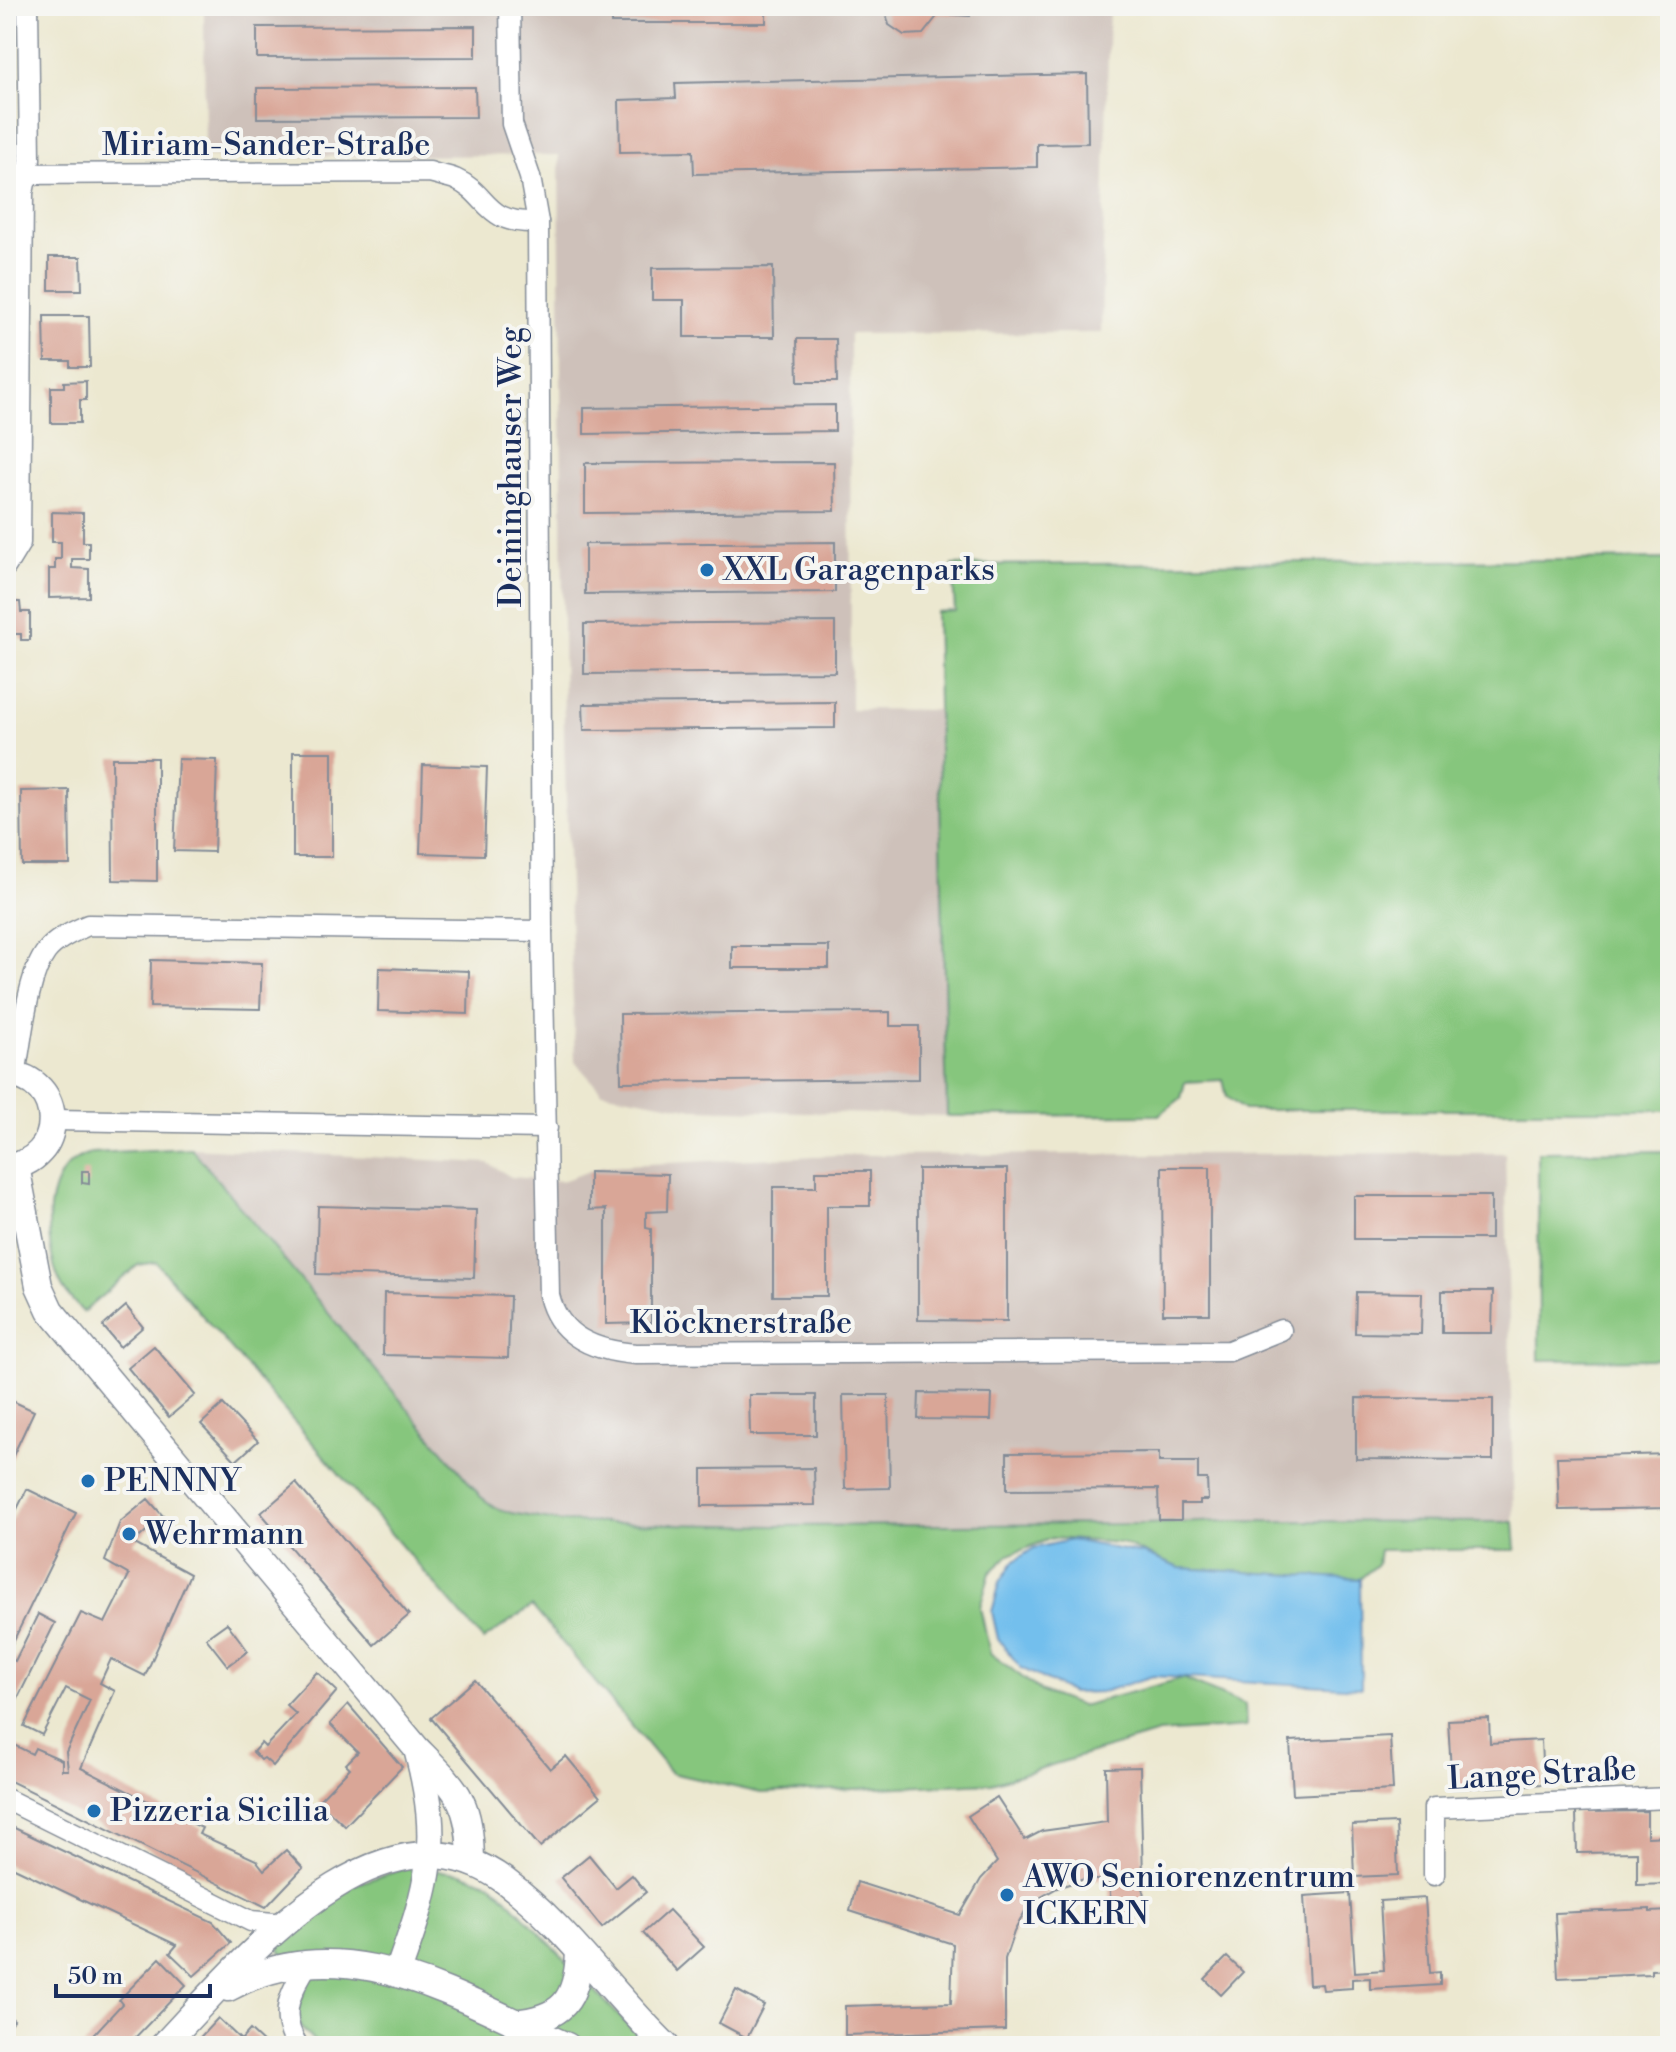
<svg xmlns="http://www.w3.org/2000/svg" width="1676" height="2052" font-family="'Libre Bodoni',serif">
	<rect width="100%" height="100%" fill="#f6f6f2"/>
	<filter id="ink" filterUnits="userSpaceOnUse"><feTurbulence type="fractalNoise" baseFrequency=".0125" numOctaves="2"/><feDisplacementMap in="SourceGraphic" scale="16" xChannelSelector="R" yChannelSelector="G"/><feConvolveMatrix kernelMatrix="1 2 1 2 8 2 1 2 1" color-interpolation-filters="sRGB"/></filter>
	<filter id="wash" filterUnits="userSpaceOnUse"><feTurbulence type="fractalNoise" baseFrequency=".006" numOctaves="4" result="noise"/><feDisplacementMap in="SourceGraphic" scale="32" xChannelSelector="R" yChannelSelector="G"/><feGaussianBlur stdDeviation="1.8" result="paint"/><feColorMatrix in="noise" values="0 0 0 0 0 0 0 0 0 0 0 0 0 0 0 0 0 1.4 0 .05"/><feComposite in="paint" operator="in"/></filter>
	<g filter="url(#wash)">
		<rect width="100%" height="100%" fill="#ece8d0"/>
		<g fill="#cec1ba">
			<path d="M204,6H1109L1101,333L850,334L851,709L939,710L947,1116L694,1109L602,1092L575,1062L564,739L559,155L205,157Z"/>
			<path d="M191,1148L488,1163L511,1177L562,1181L603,1166L840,1155L1505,1153L1514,1522L1226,1521L1145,1524L773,1526L562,1522L511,1513L496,1508L481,1497Z"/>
		</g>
		<g fill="#86c67d" stroke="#507a6e" stroke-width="2">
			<path d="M1670,559V1110H1244L1227,1097L1223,1080L1185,1082L1181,1098L1159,1115L947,1116L936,612L955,611L952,565Z"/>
			<path d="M191,1148L481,1497L496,1508L511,1513L562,1522L773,1526L1145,1524L1226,1521L1514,1522L1516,1550H1379L1377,1564L1360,1579L1179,1568L1121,1543L1052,1538L1009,1555L990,1573L980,1607L990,1653L1042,1692L1081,1706L1183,1678L1245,1705L1246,1727L1158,1733L992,1783L761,1793L671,1773L532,1606L483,1640L156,1262L138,1265L83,1312C75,1303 65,1294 60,1282C43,1245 40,1163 92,1153Z"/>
			<path d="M1670,1151V1359L1539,1360L1538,1152Z"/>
			<path d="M406,1868L461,1873L493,1884L648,2046H319L302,2029L297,2013L304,1992L277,1944L356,1884Z"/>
		</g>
		<path fill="#73bfed" stroke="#4777a6" stroke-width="2" d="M1071,1540L1144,1554L1179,1568L1360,1579L1361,1688L1153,1676L1102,1692L1072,1693L1021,1668L998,1639L992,1612L1000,1582L1013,1562L1034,1548Z"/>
		<g id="blocks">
			<g fill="#d9a697">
				<rect x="611" y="6" width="155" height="17"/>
				<path d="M884,6H970V16L939,14L923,34L904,35L889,25Z"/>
				<path d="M476,26V57L257,58V27Z"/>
				<path d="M1087,74L1088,143L1037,144V167L694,174L693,151L620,152L619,100L676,98L675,83Z"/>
				<path d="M475,87L476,117L257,118V88Z"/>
				<rect x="6" y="118" width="3" height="31"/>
				<path d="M49,257H81L82,290H49Z"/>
				<path d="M773,267L774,337H684V300H652V268Z"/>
				<path d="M44,316H89L90,367H70V361H45Z"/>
				<path d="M797,339H836L837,382H798Z"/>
				<path d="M86,381V400H80V423H51V387H64V382Z"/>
				<path d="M835,405V431L584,434V408Z"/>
				<path d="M834,462L835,511L585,513V463Z"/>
				<path d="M52,512L83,513V542H89V559H72V568L89,569V597L49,598V569H55V559H61V542H52Z"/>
				<path d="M835,542V592L585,594V544Z"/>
				<path d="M6,602H20L21,612H30V640H21V634H6Z"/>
				<path d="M835,622V672L584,674V624Z"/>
				<path d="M835,702V728L584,730L583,704Z"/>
				<rect x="293" y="752" width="39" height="105"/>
				<path d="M112,758H157V881L113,880Z"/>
				<path d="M178,759L217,760L214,852L174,851Z"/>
				<path d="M423,765L487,767L484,855L420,853Z"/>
				<path d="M69,790L70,865H22L21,791Z"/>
				<rect x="732" y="946" width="97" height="22"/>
				<path d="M151,960L262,963L260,1009L150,1007Z"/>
				<path d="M379,968L469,971L468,1014L378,1011Z"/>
				<path d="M890,1012V1026H919V1079L621,1082L620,1014Z"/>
				<path d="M1162,1167H1210V1314H1163Z"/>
				<path d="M918,1169H1007V1321L918,1320Z"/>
				<path d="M82,1171H89V1184L82,1183Z"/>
				<path d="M816,1171H870V1206H827V1296H773V1187H816Z"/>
				<path d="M589,1172L668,1174L667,1211L646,1212V1228L651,1229V1323L606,1324V1209L589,1210Z"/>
				<rect x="1354" y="1196" width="137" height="43"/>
				<path d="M318,1206L476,1210L474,1278L316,1274Z"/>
				<path d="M1442,1291H1493L1492,1333H1442Z"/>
				<path d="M1356,1292L1422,1293L1421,1334L1355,1333Z"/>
				<path d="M384,1293L510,1296L508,1358L383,1355Z"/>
				<path d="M126,1306L143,1327L120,1347L103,1326Z"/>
				<path d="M154,1346L195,1395L169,1417L128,1368Z"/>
				<path d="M919,1393L992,1394L991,1420L918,1419Z"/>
				<path d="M749,1395H816V1435H750Z"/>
				<path d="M843,1395H888L890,1488L845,1489Z"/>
				<path d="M6,1398L34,1411L11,1460L6,1458Z"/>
				<path d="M1356,1398L1493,1399V1460L1356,1459Z"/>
				<path d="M223,1404L258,1441L236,1461L201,1424Z"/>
				<path d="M1159,1452V1462H1198V1479H1207L1208,1500H1200V1504H1181V1520H1159L1158,1489L1007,1490V1453Z"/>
				<path d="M1670,1454V1508L1559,1510L1557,1457Z"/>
				<path d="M814,1468L815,1505L702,1506V1469Z"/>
				<path d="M296,1483L409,1615L374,1645L261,1513Z"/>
				<path d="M27,1489L76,1513L10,1648L6,1646V1531Z"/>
				<path d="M148,1499L163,1516L133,1543L190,1574L145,1676L111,1659L100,1683L115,1691L81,1768L202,1828L199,1834L256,1860L264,1870L286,1850L303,1868L266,1907L6,1779V1741L32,1754L35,1748L62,1760V1770H68L66,1752L90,1700L66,1688L42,1735L24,1726L81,1613L105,1623L129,1575L105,1561L120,1522Z"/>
				<path d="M38,1614L55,1623L6,1722V1656L15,1661Z"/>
				<path d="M227,1623L248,1651L228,1666L206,1638Z"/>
				<path d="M317,1672L337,1691L273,1766L264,1758L261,1760L253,1752L261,1743L265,1747L296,1714L286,1705Z"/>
				<path d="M475,1680L550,1769L566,1756L600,1797L540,1847L431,1718Z"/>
				<path d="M348,1704L402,1767L345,1826L318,1801L350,1768L346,1764L358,1752L330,1724Z"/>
				<path d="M1489,1718L1490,1743L1541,1740L1543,1784L1452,1789L1448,1720Z"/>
				<path d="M1390,1736L1393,1790L1293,1795L1290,1741Z"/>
				<path d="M1140,1767L1144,1913L1112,1917L1109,1881L1084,1879L1057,1888L1029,1904L1014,1932L1005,1959V2030L845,2035V2006L951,2003L953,1944L850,1911L857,1882L960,1915L981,1879L997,1862L968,1816L997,1797L1025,1840L1042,1831L1107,1822L1106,1768Z"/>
				<path d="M1647,1811V1837L1670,1836V1884L1637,1885V1852L1577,1853L1576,1812Z"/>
				<path d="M1396,1823L1398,1875L1354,1877L1352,1825Z"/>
				<path d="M6,1824L213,1922L231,1943L194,1976L170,1953L177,1945L6,1864Z"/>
				<path d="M589,1855L616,1888L632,1875L646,1892L602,1928L561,1878Z"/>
				<path d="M1350,1893L1355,1972L1384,1970L1380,1901L1425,1898L1430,1973L1440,1972V1985L1370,1989V1978L1352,1979V1988L1323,1990L1322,1984L1309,1985L1304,1896Z"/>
				<path d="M1650,1909V1912L1670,1911V1969L1651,1970V1974L1558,1978L1555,1913Z"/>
				<path d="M669,1910L704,1947L677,1971L643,1933Z"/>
				<path d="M1227,1957L1243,1972L1221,1995L1205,1979Z"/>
				<path d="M160,1958L186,1985L127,2046H83L122,2004L119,2000Z"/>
				<path d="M736,1990L764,2005L747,2038L719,2023Z"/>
				<path d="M6,2014L14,2020L6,2032Z"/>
				<path d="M218,2018L241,2040L250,2030L267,2046H192Z"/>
			</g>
		</g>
	</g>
	<g filter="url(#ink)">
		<use href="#blocks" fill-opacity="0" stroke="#848c97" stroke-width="2"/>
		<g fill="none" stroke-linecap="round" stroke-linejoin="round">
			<g stroke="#848c97" stroke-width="23">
				<g id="minor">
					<path d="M510,6L512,124L530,177L538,222L542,931L549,1295C559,1338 596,1351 636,1354L1229,1351L1281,1330"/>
					<path d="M6,174L430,172C438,175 447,176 455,179C491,195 482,224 538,222"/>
					<path d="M6,566L20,543L23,193L30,159L28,6"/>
					<path d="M15,1074C22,1041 26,979 46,952C56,939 73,932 88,925L542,931"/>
					<path d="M54,1120L547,1128"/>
					<path d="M6,1799L251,1921L285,1924"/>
					<path d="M1434,1875V1808L1670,1798"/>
					<path d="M298,2046C277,2015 291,1990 309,1962"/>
				</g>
			</g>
			<g stroke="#848c97" stroke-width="29">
				<g id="major">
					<path d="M6,1074C67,1077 67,1163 6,1167"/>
					<path d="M16,1166L39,1286L50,1310L417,1749C459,1792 470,1800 471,1862"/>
					<path d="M398,1972C429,1885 442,1844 418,1753"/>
					<path d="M228,1988C346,1923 458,1999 567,2046"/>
					<path d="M514,2023C563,2018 577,2001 579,1952"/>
					<path d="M163,2046C241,1964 380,1789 505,1881C567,1927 611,1993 666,2046"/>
				</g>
			</g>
			<use href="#minor" stroke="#fff" stroke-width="20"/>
			<use href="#major" stroke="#fff" stroke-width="26"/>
		</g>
	</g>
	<g fill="#1f6fb2" stroke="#f6f6f2" stroke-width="3">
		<circle cx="707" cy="570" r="8"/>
		<circle cx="88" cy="1481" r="8"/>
		<circle cx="129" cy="1534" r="8"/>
		<circle cx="94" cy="1811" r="8"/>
		<circle cx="1007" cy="1895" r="8"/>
	</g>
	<g text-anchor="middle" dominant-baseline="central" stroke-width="8" stroke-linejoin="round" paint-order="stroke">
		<g font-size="32" fill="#1b2f5e" stroke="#f6f6f2">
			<text x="266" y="145">Miriam-Sander-Straße</text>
			<text transform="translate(511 467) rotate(-90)">Deininghauser Weg</text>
			<text x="741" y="1323">Klöcknerstraße</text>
			<text transform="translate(1542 1774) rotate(-3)">Lange Straße</text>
		</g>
		<g font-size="32" fill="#1b2f5e" stroke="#f6f6f2" text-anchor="start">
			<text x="723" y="570">XXL Garagenparks</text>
			<text x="104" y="1481">PENNNY</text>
			<text x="145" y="1534">Wehrmann</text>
			<text x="110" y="1811">Pizzeria Sicilia</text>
			<text x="1023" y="1877">AWO Seniorenzentrum<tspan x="1023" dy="37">ICKERN</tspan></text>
		</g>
	</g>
	<rect width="1676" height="2052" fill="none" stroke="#f6f6f2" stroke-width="32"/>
	<path d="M56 1984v12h154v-12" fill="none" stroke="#1b2f5e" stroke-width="4"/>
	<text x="68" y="1984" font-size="24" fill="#1b2f5e" stroke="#f6f6f2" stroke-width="6" paint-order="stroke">50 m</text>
</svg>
